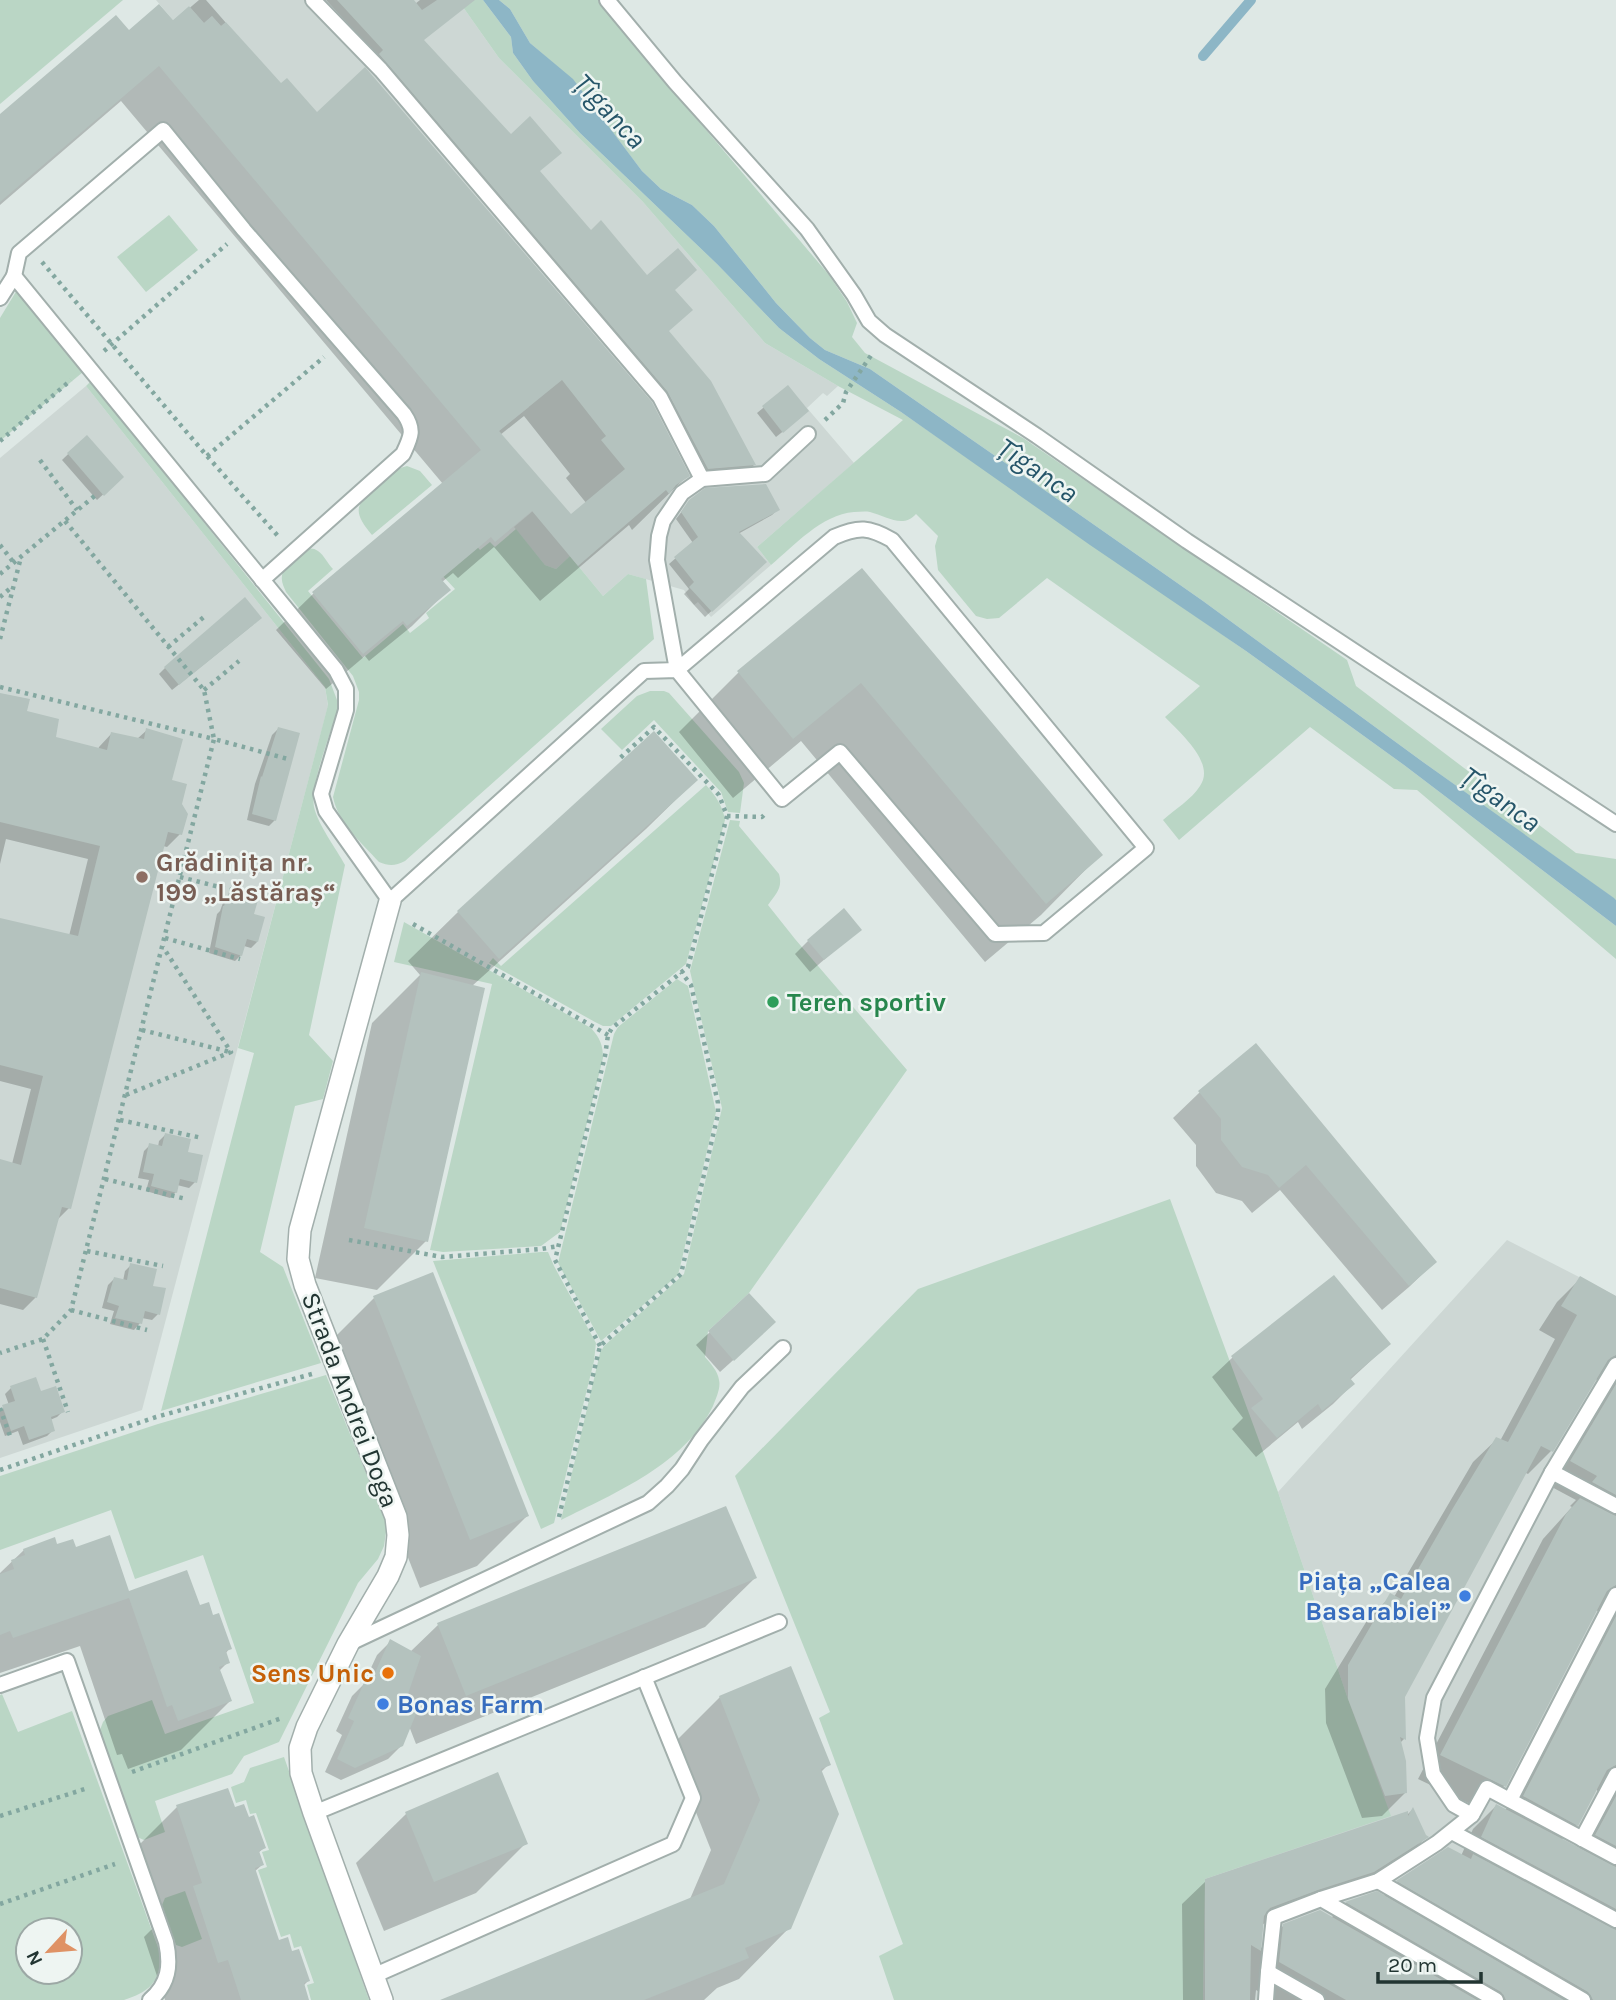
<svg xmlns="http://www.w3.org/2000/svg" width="1616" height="2000" font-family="Karla,sans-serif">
	<rect width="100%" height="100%" fill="#dee8e5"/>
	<g fill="#cdd7d4">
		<path d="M156,0H458L499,58L643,202L765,343L838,386L827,396L823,393L807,408L854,463L757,547L771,565L711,617L698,602L694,605L684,590L628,574L603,596L570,556L556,569L545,565L514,527L552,495L499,431L529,407L247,46L226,22L221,26L212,16L204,23L189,6L173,20Z"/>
		<path d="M86,386L325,687L328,706L142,1410L0,1458V458Z"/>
		<path d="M1507,1240L1616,1296V2000H1203L1205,1879L1243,1866L1348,1699L1278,1492Z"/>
	</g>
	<g fill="#bad6c5" fill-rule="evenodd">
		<path d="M0,0H123L0,104Z"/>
		<path d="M458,0H483L511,37L513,53L533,81L580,133L717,264L779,328L819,359L901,412L1246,651L1404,765L1616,926V959L1417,790L1394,789L1310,727L1179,840L1163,820C1174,810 1192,799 1200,786C1216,763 1180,733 1165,717L1200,686L1047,578L999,618L987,619L976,616L938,570L935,546L938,536L916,514C903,529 886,516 870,512C865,511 859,512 854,512C821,515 795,545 771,565L757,547L903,420L838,386L765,343L643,202L499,58Z"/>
		<path d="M499,0H602L679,98L829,275L847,302L857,323L852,337L865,353L1023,438L1347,660L1356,686L1576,853L1616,859V900L1423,762L1203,601L1053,496L870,369L825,350L810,338L776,303L714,226L692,205L661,189L642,171L573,80L530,43L510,9Z"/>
		<path d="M169,215L198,250L146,292L117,257Z"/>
		<path d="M17,290L83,372L0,441V318Z"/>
		<path d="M91,381L329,679L337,700V712C330,735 310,785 314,807C318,825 336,848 345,865L309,1035L333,1061L323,1099L295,1106L260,1252L283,1267L321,1363L161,1411L254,1053L238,1048L328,705L325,687L86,386Z"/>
		<path d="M407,466L420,471L432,485L372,535C351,510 356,504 379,484C388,477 395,469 407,466Z"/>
		<path d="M516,529L545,565L556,569L570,556L603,596L628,574L646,579L654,639L405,861C395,866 389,866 379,862C362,843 338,823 333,797L359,700V692L353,676L286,592C284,587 281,582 282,576C283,563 305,541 318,551C324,555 328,564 333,569L308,591L363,658L403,624L410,633L429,618L426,613L455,589L441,574L475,544L480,550L490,542L495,547Z"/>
		<path d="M650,691H664L669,693L739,772L744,783L740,813L728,812L721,792L654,720L622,750L601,729L637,696Z"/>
		<path d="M706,785C715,795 723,806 725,820L686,964L611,1026H603L595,1022L489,963L493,958L501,966Z"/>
		<path d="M730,820L740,821L739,826L779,874C783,888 776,894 768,905L795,939L907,1070L749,1293L708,1331L705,1357C710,1363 718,1371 719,1380C721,1388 716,1398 713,1406C685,1464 615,1493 561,1520L600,1353L604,1346L684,1274L722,1108L690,971Z"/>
		<path d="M404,922L591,1028C600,1038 603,1045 603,1058L560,1232L541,1246L443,1252L430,1250L492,984L394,962Z"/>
		<path d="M677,979L688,986L716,1112L681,1263L678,1275L601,1341L558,1263L614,1034L618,1027Z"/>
		<path d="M1170,1199L1278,1492L1348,1699L1391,1816L1205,1879L1203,2000H894L879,1956L903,1944L819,1718L830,1712L735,1476L918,1289Z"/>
		<path d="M541,1252H548L554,1266L596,1343L594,1361L554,1523L541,1529L433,1261Z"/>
		<path d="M326,1375L387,1525L384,1546L378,1559L358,1583L279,1742L244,1756L232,1774L155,1801L165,1832L144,1840L137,1837L100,1730L103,1722L108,1716L152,1700L165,1734L254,1703L203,1555L135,1579L111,1510L0,1550V1476L158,1424Z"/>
		<path d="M2,1694L18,1732L72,1711L159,1950C163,1980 151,1991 124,2000H0V1695ZM70,1930V1972H28V1930Z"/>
		<path d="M284,1757L369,2000H311L307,1985L314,1983L301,1946L294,1948L290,1934L281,1937L258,1870L267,1867L262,1852L269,1850L256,1813L250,1814L246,1800L236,1803L231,1787L244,1782L250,1768Z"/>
		<path d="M185,1891L202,1939L182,1947L176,1945L162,1905L165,1898Z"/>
	</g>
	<path fill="#8db6c6" d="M483,0H499L510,9L530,43L573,79L642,171L661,189L692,205L714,226L776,303L810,338L825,350L870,369L1053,496L1203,601L1423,762L1614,898L1616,900V926L1404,765L1246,651L1090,545L901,412L819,359L779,328L717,264L580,133L533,81L513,53L511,37Z"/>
	<g fill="#0003" fill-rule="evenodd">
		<path d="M199,0H206L281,86L317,115L687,476L632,530L629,525L540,601L494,547L458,578L453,573L442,582L448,590L412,626L369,661L365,656L326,689L276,630L313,594L443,484L121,101L0,205V117L129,33L173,22ZM524,416L570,474L566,478L587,504L571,517L500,435Z"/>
		<path d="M326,0H412L415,4L420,0H455L422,41L590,232L646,278L673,290L667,331L754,465L748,470L702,474L662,397L378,57Z"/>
		<path d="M787,388L801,417L776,437L757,413Z"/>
		<path d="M86,437L122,477L97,500L62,460Z"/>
		<path d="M690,501L778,509L772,515L738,534L764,562L705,617L684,594L689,589L669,564L693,543L676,519Z"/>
		<path d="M861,570L1100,855L1041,915L985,962L801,741L733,798L679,732L738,673Z"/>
		<path d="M254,624L172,690L159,674L165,668Z"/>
		<path d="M0,694L25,713L54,738L98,750L99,747L112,733L137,739L147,730L180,804V834L167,847L163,846L69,1208L57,1220L36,1297L23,1310L0,1304V1161L12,1164L31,1089L0,1081V919L69,936L88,859L6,839L0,864Z"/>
		<path d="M278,729L275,820L269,826L247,820L255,784L272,735Z"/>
		<path d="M696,780L646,829L472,986L426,1241L377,1290L315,1278L372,1023L420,975L408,961L458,912Z"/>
		<path d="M230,894L252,915L257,942L251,948L244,946L241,955L235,961L209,953L217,914L220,911L224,900Z"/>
		<path d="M859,929L810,972L795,954L808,941Z"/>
		<path d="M1256,1045L1435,1262L1409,1287L1382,1310L1280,1190L1252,1213L1242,1201L1216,1193L1196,1166V1145L1173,1118L1199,1093Z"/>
		<path d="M165,1135L186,1153L195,1182L189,1188L177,1185L176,1192L170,1198L146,1191L149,1180L138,1178L144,1151L150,1145L158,1147L159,1141Z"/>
		<path d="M131,1265L151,1287L158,1314L152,1320L142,1318L140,1323L134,1330L110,1324L114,1311L102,1308L108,1285L114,1279L123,1281L125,1271Z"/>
		<path d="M1333,1278L1389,1344L1350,1380L1353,1384L1333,1404L1302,1429L1298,1422L1256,1457L1232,1429L1243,1418L1212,1377L1232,1358Z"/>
		<path d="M1580,1279L1616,1298V2000H1267L1269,1998L1256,1990L1255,2000H1183L1182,1904L1206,1881L1406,1816L1412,1810L1426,1837L1404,1860L1349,1895L1263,1924L1260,1949L1284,1925L1331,1918L1346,1903L1377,1893L1383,1897L1398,1882L1448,1849L1461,1856L1473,1829L1496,1806L1505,1811L1602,1624L1601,1612L1595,1610L1504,1786L1481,1809L1418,1779L1543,1539L1572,1507L1570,1506L1576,1500L1548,1485L1603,1389L1598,1380L1594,1379L1551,1451L1528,1474L1524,1472L1403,1697L1404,1739L1400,1743L1405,1793L1382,1816L1362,1818L1326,1723L1325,1689L1368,1619L1391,1596L1394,1597L1473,1462L1497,1439L1500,1441L1555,1339L1539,1330L1557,1302ZM1596,1789L1603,1798L1602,1804L1578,1850L1561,1840L1577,1825Z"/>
		<path d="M749,1296L761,1335L720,1372L696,1345Z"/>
		<path d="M374,1298L527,1516L477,1566L420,1588L325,1347Z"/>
		<path d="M11,1388L40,1394L63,1411L57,1417L50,1420L53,1430L47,1436L23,1445L18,1431L5,1436L0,1422V1410L9,1405L5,1394Z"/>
		<path d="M56,1546L75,1550L128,1593L198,1607L212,1617L230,1648L225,1654L228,1662L219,1671L230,1701L181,1750L128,1769L122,1754L117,1755L80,1646L0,1673V1573L24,1550Z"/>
		<path d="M755,1578L705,1627L416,1744L409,1726L402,1745L388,1759L341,1780L325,1772L342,1735L336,1731L352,1696L363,1685L377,1655L390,1642L410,1652L438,1625Z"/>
		<path d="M720,1697L829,1764L821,1772L789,1928L739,1979L717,1988L704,2000H442L690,1899L711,1850L670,1747Z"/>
		<path d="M497,1775L526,1843L476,1893L384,1931L356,1863L406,1814Z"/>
		<path d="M177,1807L234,1809L264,1848L258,1853L262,1865L254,1872L278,1942L291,1953L308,1981L303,1986L304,2000H165L144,1937L152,1929L128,1856Z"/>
	</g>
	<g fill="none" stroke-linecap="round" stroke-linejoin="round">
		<path stroke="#8db6c6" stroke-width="10" d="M1203,56L1251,0"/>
	</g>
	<g fill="#b4c2be" fill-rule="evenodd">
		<path d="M337,0H414L422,10L437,0H475L424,40L511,134L530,116L562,153L540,171L591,230L601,220L647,275L678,248L697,270L675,290L693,310L669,331L711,381L756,465L708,469L667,391L379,54L383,50Z"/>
		<path d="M159,4L173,20L189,6L204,23L212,16L221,26L226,22L281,83L287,78L317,112L365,67L652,402L690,476L676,485L669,494L666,490L578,566L532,511L495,542L491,537L441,579L451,590L407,626L403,621L363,654L312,592L481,450L159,66L0,202V114L116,15L129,30ZM562,380L606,436L601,440L625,469L571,514L499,431Z"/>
		<path d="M788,385L809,411L783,433L762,406Z"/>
		<path d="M87,435L124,477L104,496L67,453Z"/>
		<path d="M766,484L780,510L739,532L767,562L712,612L689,587L694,582L674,557L698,537L681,512L689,500L705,488Z"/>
		<path d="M862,568L1103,855L1046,904L861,683L793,739L737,671Z"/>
		<path d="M245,597L262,618L179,685L164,667Z"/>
		<path d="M0,693L30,699L27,711L59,719L56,737L107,750L111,732L144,739L146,728L183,739L172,780L187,784L182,804L188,814L182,835L168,832L71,1209L62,1207L37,1298L0,1288V1159L21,1165L43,1076L0,1065V918L78,936L100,846L0,822Z"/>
		<path d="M278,727L300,733L276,821L252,814L261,776L262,777Z"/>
		<path d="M654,731L698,780L499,959L457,911Z"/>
		<path d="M229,892L258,900L254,914L265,917L258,942L247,939L242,956L215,947L223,906H224Z"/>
		<path d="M844,908L862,930L824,960L807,940Z"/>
		<path d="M421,972L485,988L428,1242L364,1228Z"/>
		<path d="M1256,1043L1437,1262L1409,1286L1306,1165L1279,1188L1268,1175L1242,1167L1221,1140V1119L1198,1091Z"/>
		<path d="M165,1133L191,1139L188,1152L203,1155L197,1183L180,1179L177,1193L151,1186L154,1174L143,1172L149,1143L162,1146Z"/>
		<path d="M130,1263L157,1269L153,1286L166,1288L160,1315L145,1311L142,1324L115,1318L119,1306L107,1302L114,1277L127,1280Z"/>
		<path d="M433,1272L529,1516L470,1540L373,1296Z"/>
		<path d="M1334,1275L1391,1344L1350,1378L1355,1384L1322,1411L1318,1404L1277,1438L1251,1408L1263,1399L1231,1356Z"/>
		<path d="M1580,1276L1616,1296V1355L1608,1360L1553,1452L1541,1446L1405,1697L1406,1740L1400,1737L1406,1761L1407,1793L1385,1796L1348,1699V1665L1390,1593L1401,1599L1453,1508L1496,1437L1508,1442L1577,1315L1561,1306Z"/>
		<path d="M749,1293L776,1322L734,1361L708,1331Z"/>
		<path d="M36,1377L41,1391L56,1386L65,1412L51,1417L55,1431L29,1440L24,1426L11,1431L2,1405L15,1401L10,1386Z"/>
		<path d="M1616,1384V1495L1592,1482L1597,1476L1570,1461Z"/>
		<path d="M1580,1498L1616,1516V1585L1607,1591L1506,1787L1440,1755L1566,1514Z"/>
		<path d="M726,1506L757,1578L466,1696L437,1623Z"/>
		<path d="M110,1535L129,1591L187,1570L200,1605L209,1602L213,1615L219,1613L232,1649L226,1651L230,1663L219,1667L232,1701L178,1721L172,1705L167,1707L129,1598L13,1638L10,1631L0,1635V1574L14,1569L11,1560L25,1555L23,1549L55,1537L57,1544L73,1539L76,1547Z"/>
		<path d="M1616,1616V1765L1607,1770L1578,1826L1523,1796Z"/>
		<path d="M390,1639L421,1656L408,1694L416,1714L403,1746L355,1768L337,1759L354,1721L348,1718L365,1681L370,1684Z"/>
		<path d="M791,1666L831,1765L821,1769L839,1814L791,1929L745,1948L749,1958L644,2000H440L724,1884L760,1800L719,1696Z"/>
		<path d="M498,1772L528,1844L434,1882L405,1812Z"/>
		<path d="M228,1788L235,1807L244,1804L249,1817L254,1815L266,1848L259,1851L264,1865L255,1868L279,1940L288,1937L292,1951L299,1949L310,1981L304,1983L309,2000H241L228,1960L218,1963L193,1886L202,1883L176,1805Z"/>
		<path d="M1616,1796V1846L1595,1835Z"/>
		<path d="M1496,1804L1616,1867V1909L1481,1837Z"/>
		<path d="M1413,1807L1426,1835L1429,1837L1374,1872L1318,1890L1270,1908L1264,1916L1261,1951L1251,1945L1250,2000H1205V1879L1408,1811V1816Z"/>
		<path d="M1448,1847L1471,1859L1473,1854L1616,1930V2000H1593L1588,1992L1396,1881Z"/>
		<path d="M1377,1891L1564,2000H1506L1501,1992L1345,1902Z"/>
		<path d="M1320,1910L1477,2000H1346L1279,1962L1283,1924Z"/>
	</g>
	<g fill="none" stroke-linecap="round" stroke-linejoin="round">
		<g stroke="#a2afac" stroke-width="18">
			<g id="service">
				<path d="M313,0L381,70L660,397L702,479"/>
				<path d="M607,0L675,82L807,229L854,295L869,321L885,335L1037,436L1187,541L1616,824"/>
				<path d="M14,276L19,253L163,130L244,230L404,414C415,430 411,437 403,454L262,580"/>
				<path d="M0,298L14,276L336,670L346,689V710L321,794L326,811L390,901L644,671L677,670L834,537C859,526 869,527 892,540L1146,848L1044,933L995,934L840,752L782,799L677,670L657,560L659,536L663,521L682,493L702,479L765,474L808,434"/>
				<path d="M1616,1365L1552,1472L1434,1698L1427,1738L1433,1774L1454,1805L1472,1815L1487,1788L1616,1857"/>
				<path d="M1552,1472L1616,1506"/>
				<path d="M348,1644L648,1503L667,1486L682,1469L701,1440L742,1387L783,1348"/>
				<path d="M0,1685L67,1661L166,1942C171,1965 169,1984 150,2000"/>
				<path d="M1510,1800L1616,1595"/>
				<path d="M314,1813L779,1622"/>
				<path d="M1452,1832L1616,1920"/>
				<path d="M1582,1839L1616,1775"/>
				<path d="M1378,1881L1583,2000"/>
				<path d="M1321,1899L1378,1881L1437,1843L1472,1815"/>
				<path d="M1268,1972L1274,1917L1321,1899L1496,2000"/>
				<path d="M373,1976L673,1844L693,1798L644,1677"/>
				<path d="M1266,2000L1268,1972L1317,2000"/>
			</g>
		</g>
		<g stroke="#a2afac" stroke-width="24">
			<path id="minor" d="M382,2000L314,1813L301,1773L300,1748L307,1727L348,1644L388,1576L396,1557L398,1535L396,1517L305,1285L298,1259L300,1230L390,901"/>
		</g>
		<g stroke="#83a7a0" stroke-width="4.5" stroke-dasharray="3.5 5" stroke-linecap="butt">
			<path d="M42,262L207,456L278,536"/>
			<path d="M104,351L227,244"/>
			<path d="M825,420L843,403L846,392L872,354"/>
			<path d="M0,441L71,380"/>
			<path d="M207,456L324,357"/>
			<path d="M40,460L77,510"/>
			<path d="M65,521L204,690L214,739L288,759"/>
			<path d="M0,545L14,563"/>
			<path d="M0,574L97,494"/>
			<path d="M0,597L13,586"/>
			<path d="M0,639L21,557"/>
			<path d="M168,647L205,616"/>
			<path d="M0,687L214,739L71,1310L43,1339L0,1353"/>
			<path d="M204,690L239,661"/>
			<path d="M727,816L762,817L764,815"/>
			<path d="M180,877L255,896"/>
			<path d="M413,924L608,1035"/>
			<path d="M165,938L240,959"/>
			<path d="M142,1030L230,1052"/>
			<path d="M126,1095L231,1052L163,947"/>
			<path d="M120,1120L202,1138"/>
			<path d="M105,1179L186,1199"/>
			<path d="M349,1240L442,1257L541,1249L559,1246"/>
			<path d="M87,1251L163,1266"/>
			<path d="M71,1310L147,1330"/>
			<path d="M43,1339L68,1412"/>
			<path d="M600,1346L555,1260L605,1056L608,1035L612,1028L688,967L727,816L719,795L654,727L619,759"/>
			<path d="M0,1408L10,1436"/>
			<path d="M0,1470L156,1417L312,1374"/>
			<path d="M559,1517L600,1346L681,1274L718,1114V1103L691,985L681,972"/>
			<path d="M132,1772L282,1718"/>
			<path d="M0,1816L88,1788"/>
			<path d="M0,1904L115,1864"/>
		</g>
		<use href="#service" stroke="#fff" stroke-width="14"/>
		<use href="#minor" stroke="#fff" stroke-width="21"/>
	</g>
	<circle fill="#8d6e63" stroke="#eef5f2" stroke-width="2.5" cx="142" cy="877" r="7"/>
	<circle fill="#2e9e5b" stroke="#eef5f2" stroke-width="2.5" cx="773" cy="1002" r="7"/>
	<g fill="#3f7fe0" stroke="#eef5f2" stroke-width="2.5">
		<circle cx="1465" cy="1596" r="7"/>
		<circle cx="383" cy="1704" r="7"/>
	</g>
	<circle fill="#e8710a" stroke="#eef5f2" stroke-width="2.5" cx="388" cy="1673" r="7"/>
	<g text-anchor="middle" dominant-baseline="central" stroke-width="5" stroke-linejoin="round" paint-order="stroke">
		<g font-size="26" font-weight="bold" fill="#785e54" stroke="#eef5f2" text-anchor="start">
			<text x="156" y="862">Grădinița nr.<tspan x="156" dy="30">199 „Lăstăraș“</tspan></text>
		</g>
		<g font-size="26" font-weight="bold" fill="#27864d" stroke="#eef5f2" text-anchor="start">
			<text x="787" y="1002">Teren sportiv</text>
		</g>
		<g font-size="26" fill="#223532" stroke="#eef5f2">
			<text transform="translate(350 1400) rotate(69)">Strada Andrei Doga</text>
		</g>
		<g font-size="26" font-weight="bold" fill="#366cbe" stroke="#eef5f2" text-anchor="end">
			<text x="1451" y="1581">Piața „Calea<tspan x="1451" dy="30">Basarabiei”</tspan></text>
			<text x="397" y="1704" text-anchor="start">Bonas Farm</text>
		</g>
		<g font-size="26" font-weight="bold" fill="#c56008" stroke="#eef5f2" text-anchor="end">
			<text x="374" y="1673">Sens Unic</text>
		</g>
		<g font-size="28" font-style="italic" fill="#255569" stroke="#eef5f2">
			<text transform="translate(610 111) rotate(47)">Țîganca</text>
			<text transform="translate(1038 470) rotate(35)">Țîganca</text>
			<text transform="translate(1501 799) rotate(36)">Țîganca</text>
		</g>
	</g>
	<g transform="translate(49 1951) rotate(244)"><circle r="33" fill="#eef5f2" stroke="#9ca8a5" stroke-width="2"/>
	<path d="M0-5L12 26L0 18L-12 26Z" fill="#df9265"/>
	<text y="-10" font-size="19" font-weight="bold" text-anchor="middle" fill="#223532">N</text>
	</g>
	<path d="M1378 1972v10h103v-10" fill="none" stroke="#223532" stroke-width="3.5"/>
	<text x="1388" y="1972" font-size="21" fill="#223532" stroke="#eef5f2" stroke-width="5" paint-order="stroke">20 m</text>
</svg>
